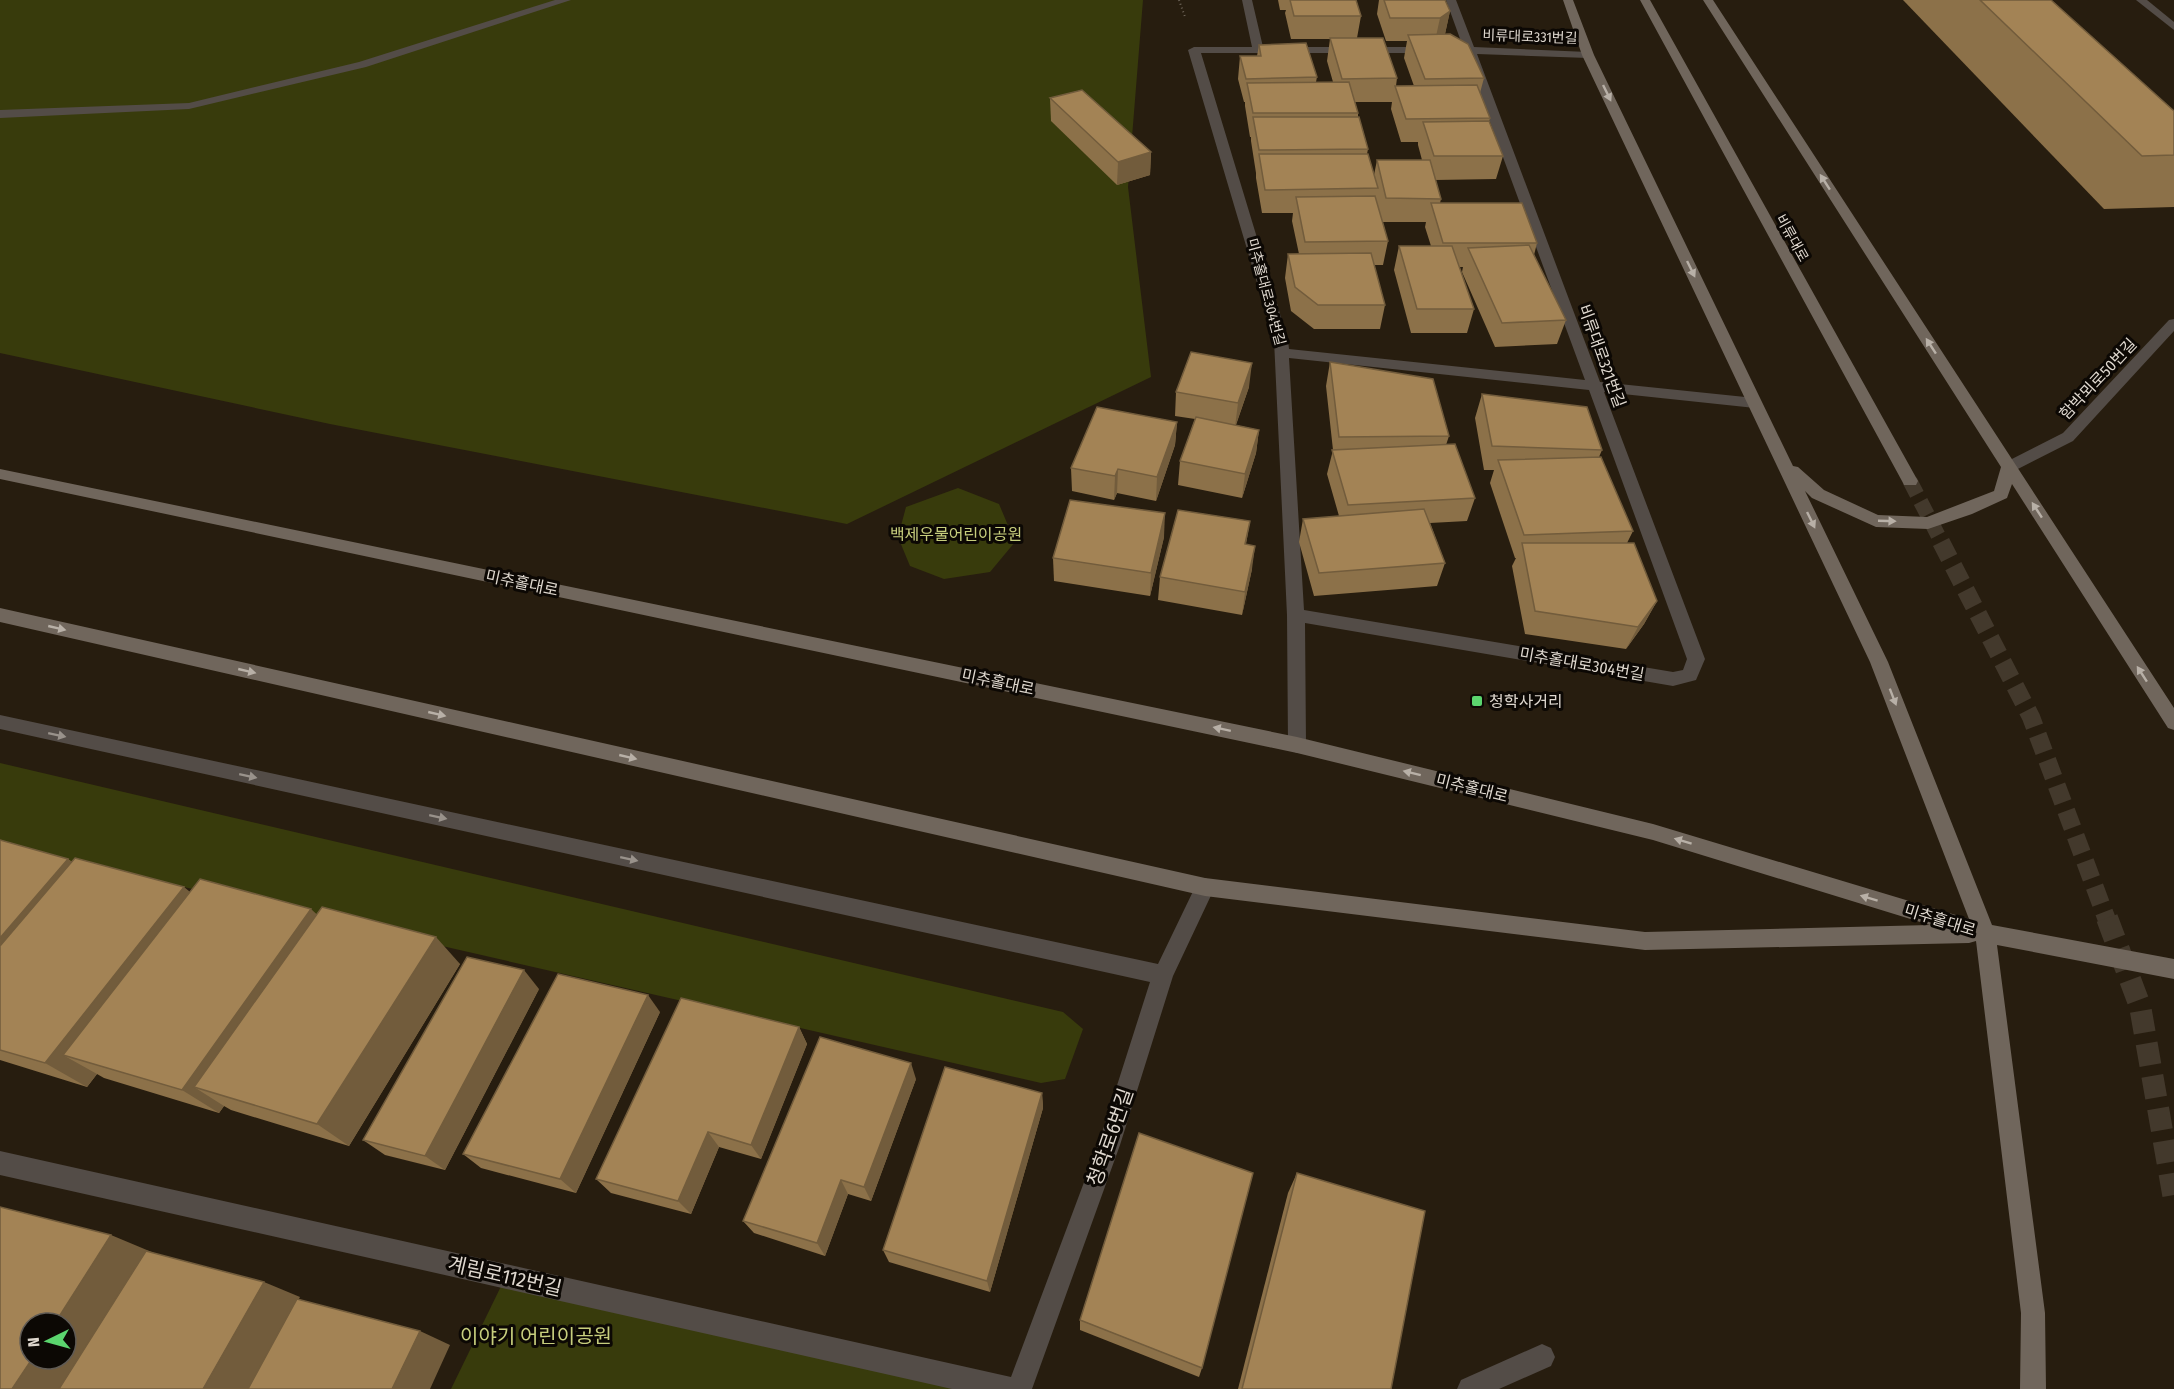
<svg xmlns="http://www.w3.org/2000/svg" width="2174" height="1389" font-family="'Fira Sans Condensed','Noto Sans KR',sans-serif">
	<rect width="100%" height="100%" fill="#271d0f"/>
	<g fill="#383b0c">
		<path d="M0,0H1143L1128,187L1151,377L847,524L330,424L0,353Z"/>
		<path d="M958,488L999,504L1015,542L990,572L944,579L910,566L898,537L906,507Z"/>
		<path d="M0,763L1063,1012L1083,1029L1065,1079L1041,1083L0,845Z"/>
		<path d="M506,1276L1009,1389H451Z"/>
	</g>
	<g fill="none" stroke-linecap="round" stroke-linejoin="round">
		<path stroke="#43392c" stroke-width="15" stroke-dasharray="15 8" stroke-linecap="butt" d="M1910,481L1942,543"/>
		<path stroke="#43392c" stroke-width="18" stroke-dasharray="18 9" stroke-linecap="butt" d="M1941,542L2031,717L2107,920"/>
		<path stroke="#43392c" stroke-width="22" stroke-dasharray="22 11" stroke-linecap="butt" d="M2107,918L2140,1006L2174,1199"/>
		<path stroke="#71685c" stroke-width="2" stroke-dasharray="1 3" stroke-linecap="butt" d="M1179,0L1185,17"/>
		<g fill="#534c47" fill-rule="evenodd">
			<path d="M1242,0H1252L1263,47H1429L1435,50L1429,53H1201L1288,340L1289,349L1585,380L1465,54L1454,50L1463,47L1446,0H1456L1474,47L1588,52L1594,55L1588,58L1477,54L1600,382L1755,398L1762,403L1755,408L1604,392L1705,659L1696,680L1673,686L1305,623L1306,745L1304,750L1297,753L1290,750L1288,745L1287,615L1274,340L1188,50L1194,47H1252ZM1289,358L1589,390L1687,659L1683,670L1673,672L1304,610Z"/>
			<path d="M2136,0H2147L2174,22V30Z"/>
			<path d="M0,715L1158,964L1198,881L1205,878L1212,881L1215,887L1173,976L1120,1145L1032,1389H952L0,1175V1151L1011,1377L1098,1145L1150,982L0,729Z"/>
			<path d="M1542,1344L1551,1348L1555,1357L1551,1366L1499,1389H1457L1461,1380Z"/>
		</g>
		<g fill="#534c47" fill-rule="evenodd">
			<path d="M555,0H571L366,67L189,109L0,118V110L189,103L359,62Z"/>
			<path d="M2174,319V331L2073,441L2014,471H2004L2001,467L2004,463L2063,433L2169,320Z"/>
		</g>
		<g fill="#70665c" fill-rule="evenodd">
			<path d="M1563,0H1573L1594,55L1793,466L1798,467L1824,490L1878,515L1927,517L1994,491L2001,467L1703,0H1713L2174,708V730L2168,728L2012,484L2007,498L1972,514L1928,529L1876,527L1812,498L1805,491L1888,662L1992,925L2174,959V979L1997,945L2045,1313L2046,1389H2020L2021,1313L1976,941L1969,943L1645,950L1205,896L0,622V608L1205,878L1645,932L1930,925L1653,840L1297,753L0,479V469L1297,737L1653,824L1969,919L1870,662L1582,55Z"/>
			<path d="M1640,0H1650L1918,481L1916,485H1904L1902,481Z"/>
		</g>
	</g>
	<g fill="#8c7149" fill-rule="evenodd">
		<path d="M1278,0H1356L1361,16L1357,38L1397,78L1396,86H1414L1404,58L1407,41H1386L1377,14L1379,0H1445L1450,11L1445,34L1444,35L1484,78L1480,93L1490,118L1489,122L1503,156L1496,179L1435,180L1441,199L1440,203L1537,243L1534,255L1566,320L1557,344L1495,347L1462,272L1463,267H1459L1474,309L1467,333H1411L1394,270L1399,246H1431L1425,227L1426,222H1382L1388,241L1383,265H1374L1385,305L1380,329H1314L1291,311L1285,278L1288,254H1299L1292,221L1293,213H1262L1256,178V173L1251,141V137H1250L1245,106V102H1244L1238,79L1240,56H1257L1259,45L1317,77L1316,82H1333L1327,61L1330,39H1291L1285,13L1286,10H1280ZM1355,102H1392L1391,109L1401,142H1418V145L1422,160H1377L1374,175L1367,154L1368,149L1358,117V113Z"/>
		<path d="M1903,0H2051L2174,111V207L2104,209Z"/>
		<path d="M1050,98L1151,152L1150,175L1117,185L1051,121Z"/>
		<path d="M1330,362L1449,436L1446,445L1475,498L1467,521L1430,523L1445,563L1437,586L1314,596L1299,542L1303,519L1339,516L1327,474L1333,450L1326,386Z"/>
		<path d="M1249,387L1236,425L1259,430L1256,453L1242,498L1178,485L1180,461L1195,419L1175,416L1176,392Z"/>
		<path d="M1482,394L1602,450L1599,457L1633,531L1627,543L1657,601L1644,624L1626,649L1525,634L1512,566L1516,558H1515L1490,483L1494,470H1484L1475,418Z"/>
		<path d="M1177,422L1175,445L1156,501L1117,493L1114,500L1072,491L1071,468Z"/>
		<path d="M1250,521L1246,544L1252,569L1242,615L1158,600L1160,577Z"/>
		<path d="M1164,537L1150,596L1054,581L1053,558Z"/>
		<path d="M0,840L68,859L72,862L190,892L316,914L460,964L349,1146L231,1110L224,1106L219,1113L104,1078L97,1074L87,1087L0,1060Z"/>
		<path d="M539,989L445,1170L385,1155L363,1140Z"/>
		<path d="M660,1012L576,1193L481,1168L463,1154Z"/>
		<path d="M799,1027L807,1044L761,1159L719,1147L691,1214L611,1193L596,1179Z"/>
		<path d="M916,1079L871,1201L848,1194L825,1256L754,1233L743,1221Z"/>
		<path d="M1042,1093L1043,1108L990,1292L889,1262L883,1250Z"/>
		<path d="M1297,1173L1391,1389H1238L1288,1193Z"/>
		<path d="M1080,1320L1202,1368L1199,1377L1080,1330Z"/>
	</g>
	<g fill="#725c3c">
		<path d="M1450,11L1445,34L1435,41L1440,18Z"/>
		<path d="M1151,152L1150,175L1117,185L1118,162Z"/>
		<path d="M1252,363L1249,387L1235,427L1238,403Z"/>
		<path d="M1177,422L1175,445L1156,501L1157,477Z"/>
		<path d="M1259,430L1256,453L1242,498L1245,474Z"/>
		<path d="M1118,469L1117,493L1114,500L1115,476Z"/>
		<path d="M1165,513L1164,537L1150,596L1151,573Z"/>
		<path d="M1255,546L1252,569L1242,615L1245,592Z"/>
		<path d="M1657,601L1644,624L1626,649L1638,627Z"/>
		<path d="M68,859L105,887L0,1014V938Z"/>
		<path d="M184,887L217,914L63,1055L97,1074L87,1087L45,1063Z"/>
		<path d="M311,909L340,936L194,1087L224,1106L219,1113L182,1090Z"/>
		<path d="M436,937L460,964L349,1146L317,1124Z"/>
		<path d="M524,970L539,989L445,1170L425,1156Z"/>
		<path d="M648,995L660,1012L576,1193L560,1179Z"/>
		<path d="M799,1027L807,1044L761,1159L751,1145Z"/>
		<path d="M911,1063L916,1079L871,1201L864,1187Z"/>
		<path d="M1042,1093L1043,1108L990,1292L987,1281Z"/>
		<path d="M708,1132L719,1147L691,1214L678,1201Z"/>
		<path d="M841,1180L848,1194L825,1256L817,1243Z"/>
		<path d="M111,1235L154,1253L69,1389H12L32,1359H66V1323H55Z"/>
		<path d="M264,1282L300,1297L251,1389H203Z"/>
		<path d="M420,1331L450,1345L430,1389H392Z"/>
	</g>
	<g fill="#a38355" stroke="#725c3c" stroke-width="1.5">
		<path d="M1290,0H1356L1361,16H1294Z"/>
		<path d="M1384,0H1445L1450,11L1440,18H1390Z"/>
		<path d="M1980,0H2051L2174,111V155L2142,156Z"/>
		<path d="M1450,34L1468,44L1484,78L1425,79L1408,35Z"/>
		<path d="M1330,38H1383L1397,78L1342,79Z"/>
		<path d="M1306,43L1317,77L1246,79L1240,56H1261L1259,45Z"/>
		<path d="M1349,82L1358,113H1253L1247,83Z"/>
		<path d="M1477,85L1490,118L1406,119L1395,86Z"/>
		<path d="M1082,90L1151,152L1118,162L1050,98Z"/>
		<path d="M1253,117H1359L1368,149L1259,150Z"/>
		<path d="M1489,121L1503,156H1434L1423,122Z"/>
		<path d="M1259,154H1368L1378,188L1265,190Z"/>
		<path d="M1377,160H1430L1441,199L1386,198Z"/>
		<path d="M1375,196L1388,241L1305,242L1296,197Z"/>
		<path d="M1431,203H1522L1537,243H1443Z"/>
		<path d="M1529,245L1566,320L1502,323L1468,248Z"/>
		<path d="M1399,246H1452L1474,309H1417Z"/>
		<path d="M1371,253L1385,305H1318L1295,287L1288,254Z"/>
		<path d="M1191,352L1252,363L1238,403L1176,392Z"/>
		<path d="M1330,362L1433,379L1449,436L1339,437Z"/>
		<path d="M1482,394L1587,407L1602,450L1492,446Z"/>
		<path d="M1097,407L1177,422L1157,477L1118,469L1115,476L1071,468Z"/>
		<path d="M1196,417L1259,430L1245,474L1180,461Z"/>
		<path d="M1455,444L1475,498L1348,505L1332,450Z"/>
		<path d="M1601,457L1633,531L1524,535L1498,460Z"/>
		<path d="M1070,500L1165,513L1151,573L1053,558Z"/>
		<path d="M1424,509L1445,563L1319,573L1303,519Z"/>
		<path d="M1178,510L1250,521L1245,544L1255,546L1245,592L1160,577Z"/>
		<path d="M1522,543H1634L1657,601L1638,627L1535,611Z"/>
		<path d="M0,840L68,859L0,938Z"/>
		<path d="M75,858L184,887L45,1063L0,1050V946Z"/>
		<path d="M200,879L311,909L182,1090L63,1055Z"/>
		<path d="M322,907L436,937L317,1124L194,1087Z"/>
		<path d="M467,957L524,970L425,1156L363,1140Z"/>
		<path d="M558,974L648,995L560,1179L463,1154Z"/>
		<path d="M681,998L799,1027L751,1145L708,1132L678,1201L596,1179Z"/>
		<path d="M820,1037L911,1063L864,1187L841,1180L817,1243L743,1221Z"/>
		<path d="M945,1067L1042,1093L987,1281L883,1250Z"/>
		<path d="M1139,1133L1253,1173L1202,1368L1080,1320Z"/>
		<path d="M1297,1173L1425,1211L1391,1389H1242Z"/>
		<path d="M0,1207L111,1235L55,1323H30V1359H32L12,1389H0Z"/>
		<path d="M146,1251L264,1282L203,1389H59Z"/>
		<path d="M297,1299L420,1331L392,1389H248Z"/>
	</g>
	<defs><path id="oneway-solid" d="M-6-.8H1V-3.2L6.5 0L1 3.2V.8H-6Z" transform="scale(1.5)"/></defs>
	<g fill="#b8b0a7">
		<use href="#oneway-solid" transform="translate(1607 93) rotate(64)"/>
		<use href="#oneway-solid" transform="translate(1825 182) rotate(-123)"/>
		<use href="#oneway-solid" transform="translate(1691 269) rotate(64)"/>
		<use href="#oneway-solid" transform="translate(1931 346) rotate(-123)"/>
		<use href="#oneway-solid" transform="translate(2037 510) rotate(-123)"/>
		<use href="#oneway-solid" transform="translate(1811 520) rotate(64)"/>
		<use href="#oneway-solid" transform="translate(1887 521) rotate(2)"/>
		<use href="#oneway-solid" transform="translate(57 628) rotate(13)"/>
		<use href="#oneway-solid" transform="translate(247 671) rotate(13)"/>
		<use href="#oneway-solid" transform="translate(2142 674) rotate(-123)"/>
		<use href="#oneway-solid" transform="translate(1893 697) rotate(69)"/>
		<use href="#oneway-solid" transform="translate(437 714) rotate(13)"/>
		<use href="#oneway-solid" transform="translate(1222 729) rotate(-168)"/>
		<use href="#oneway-solid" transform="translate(628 757) rotate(13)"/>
		<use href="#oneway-solid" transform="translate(1412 773) rotate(-166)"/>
		<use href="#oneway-solid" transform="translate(1683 841) rotate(-163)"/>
		<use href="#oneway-solid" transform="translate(1869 898) rotate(-163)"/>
	</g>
	<g fill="#99928b">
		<use href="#oneway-solid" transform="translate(57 735) rotate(12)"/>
		<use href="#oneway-solid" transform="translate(248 776) rotate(12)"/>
		<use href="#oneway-solid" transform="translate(438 817) rotate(12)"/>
		<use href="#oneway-solid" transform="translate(629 859) rotate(12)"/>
	</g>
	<rect fill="#5bd56e" stroke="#0c0804" stroke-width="2" x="1471" y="695" width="12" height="12" rx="3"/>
	<g text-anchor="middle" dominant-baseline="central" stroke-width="6" stroke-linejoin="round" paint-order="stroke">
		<g font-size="14" fill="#dfd8cf" stroke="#0c0804">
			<text transform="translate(1530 37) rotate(2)">비류대로331번길</text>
			<text transform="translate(1792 238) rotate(61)">비류대로</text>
			<text transform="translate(1266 292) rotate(75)">미추홀대로304번길</text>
		</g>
		<g font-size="16" fill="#dfd8cf" stroke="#0c0804">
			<text transform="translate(1602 356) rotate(70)">비류대로321번길</text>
			<text transform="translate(2098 379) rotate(-47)">함박뫼로50번길</text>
			<text transform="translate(522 583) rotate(12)">미추홀대로</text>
			<text transform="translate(1582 664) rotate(10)">미추홀대로304번길</text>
			<text transform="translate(998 682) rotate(12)">미추홀대로</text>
			<text transform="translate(1472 788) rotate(14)">미추홀대로</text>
			<text transform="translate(1940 920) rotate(17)">미추홀대로</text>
		</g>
		<g font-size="16" fill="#c7ce7d" stroke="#0c0804">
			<text x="956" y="534">백제우물어린이공원</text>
		</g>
		<g font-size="16" fill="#dfd8cf" stroke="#0c0804" text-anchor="start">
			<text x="1489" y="701">청학사거리</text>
		</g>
		<g font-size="20" fill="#dfd8cf" stroke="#0c0804">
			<text transform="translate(1110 1137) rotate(-71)">청학로6번길</text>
			<text transform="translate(505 1276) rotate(13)">계림로112번길</text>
		</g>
		<g font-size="20" fill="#c7ce7d" stroke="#0c0804">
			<text x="536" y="1336">이야기 어린이공원</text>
		</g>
	</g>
	<g transform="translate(48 1341) rotate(265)"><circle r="28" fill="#0c0804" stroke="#605b55" stroke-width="1.5"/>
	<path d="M0-4.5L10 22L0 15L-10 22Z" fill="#5bd56e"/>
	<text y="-9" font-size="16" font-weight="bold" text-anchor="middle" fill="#dfd8cf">N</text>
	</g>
</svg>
